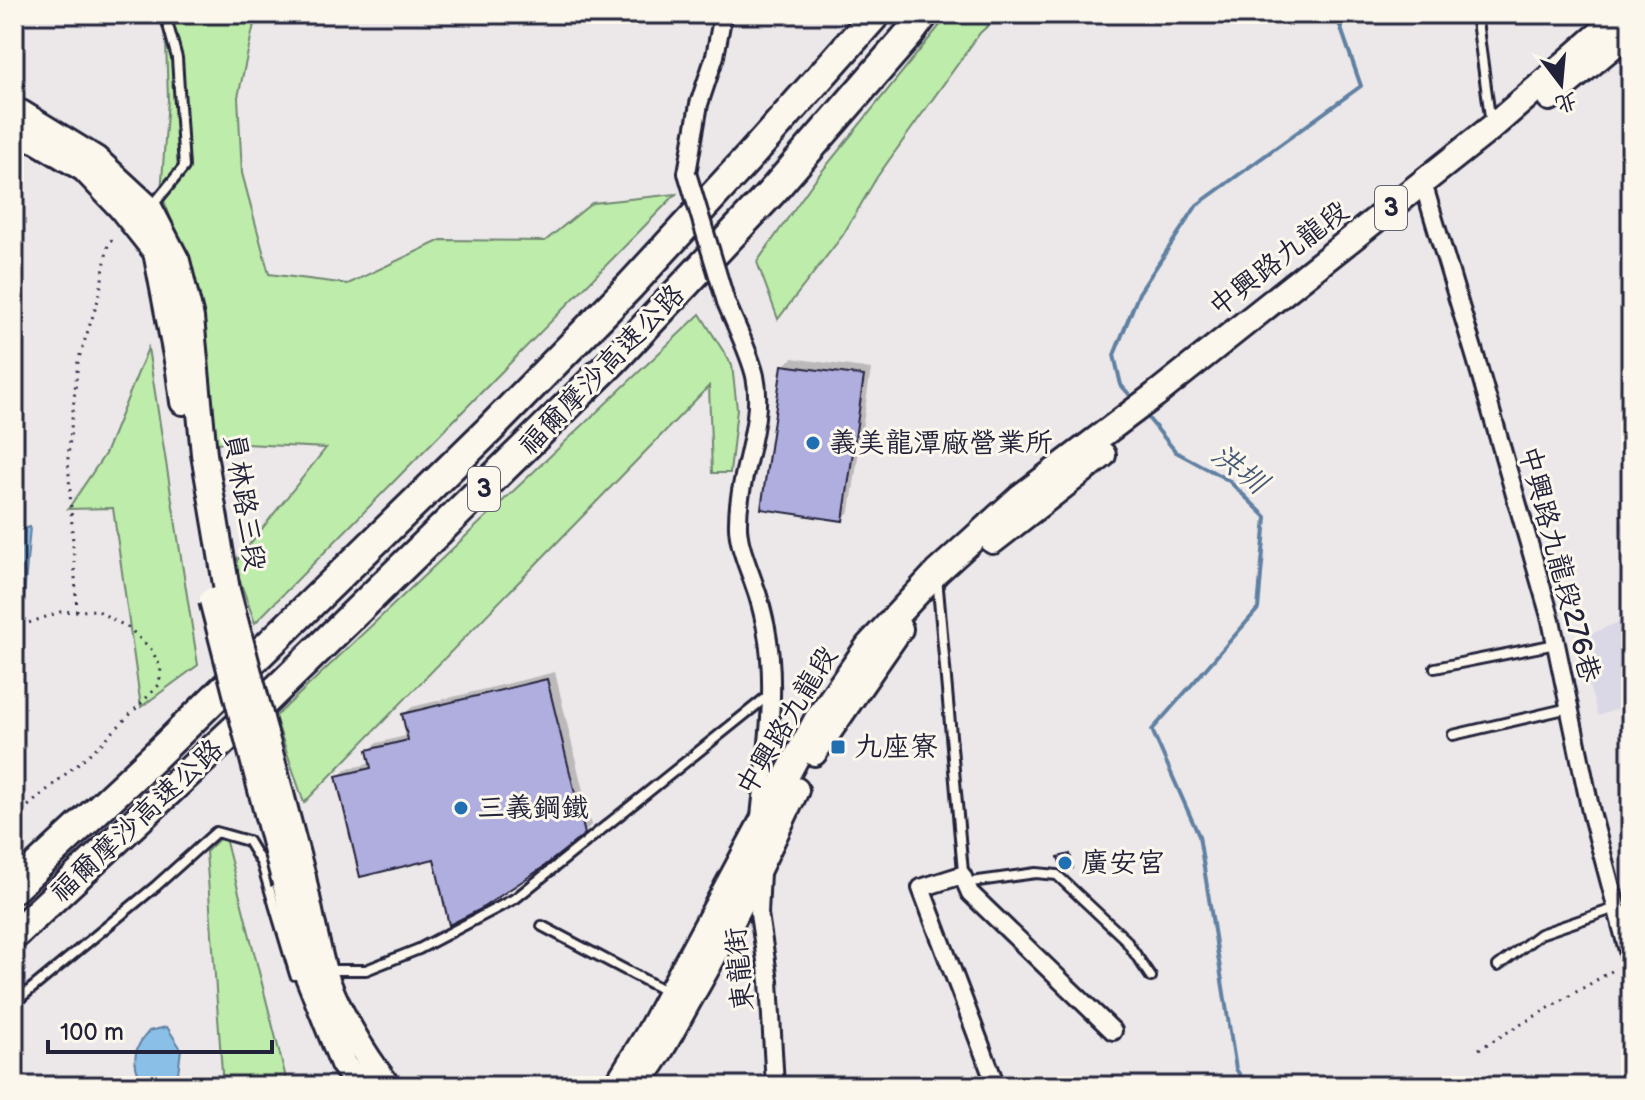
<svg xmlns="http://www.w3.org/2000/svg" width="1645" height="1100" font-family="'Balsamiq Sans','LXGW WenKai TC',sans-serif">
	<rect width="100%" height="100%" fill="#ece8e9"/>
	<filter id="ink" filterUnits="userSpaceOnUse"><feTurbulence type="fractalNoise" baseFrequency=".0125" numOctaves="2"/><feDisplacementMap in="SourceGraphic" scale="16" xChannelSelector="R" yChannelSelector="G"/><feConvolveMatrix kernelMatrix="1 2 1 2 8 2 1 2 1" color-interpolation-filters="sRGB"/></filter>
	<g filter="url(#ink)">
		<g fill="#dad7e6">
			<path d="M1631,519V559L1618,524Z"/>
			<path d="M1631,617V704L1598,716L1576,640Z"/>
		</g>
		<g fill="#beecaa" stroke="#708772" stroke-width="2">
			<path d="M165,14H286L254,24L238,97L242,173L269,274L348,284L441,240L545,241L592,203L676,194L255,623L234,564L326,448L207,442L178,237L161,193L168,99Z"/>
			<path d="M949,14H1001L980,33L877,177L843,235L778,319L757,262L814,181Z"/>
			<path d="M700,314L732,365L737,409L730,473H712L709,386L304,803L275,717Z"/>
			<path d="M148,348L198,665L141,707L113,508L68,509L105,454Z"/>
			<path d="M224,834L288,1086H223L206,852Z"/>
		</g>
		<g fill="#8abfe7" stroke="#6080a2" stroke-width="2">
			<path d="M30,527L23,609L14,612V531Z"/>
			<path d="M167,1027L181,1049L178,1074C174,1077 168,1084 163,1086C140,1093 130,1063 138,1047C140,1041 145,1036 149,1031Z"/>
		</g>
		<g fill="#0003">
			<path d="M792,358L871,369L850,511L842,519L784,366Z"/>
			<path d="M555,672L591,825L583,833L435,857L338,777L346,769L372,763L369,751L377,743L409,735L404,714L412,707Z"/>
		</g>
		<g fill="none" stroke-linecap="round" stroke-linejoin="round">
			<g stroke="#6080a2" stroke-width="4">
				<path d="M1134,400L1121,385L1114,355L1139,293L1197,205L1361,86L1336,14"/>
				<path d="M1144,413L1176,452L1228,480L1266,517L1258,609L1152,730L1199,836L1236,1069L1247,1086"/>
			</g>
		</g>
		<g fill="#b0aedf" stroke="#22223b" stroke-width="2">
			<path d="M782,365L864,376L843,521L761,509Z"/>
			<path d="M547,679L585,834L542,868L479,910L449,925L434,859L360,877L336,776L371,768L367,750L408,740L402,714Z"/>
			<path d="M1070,854L1073,868L1063,871L1058,857Z"/>
		</g>
		<g fill="none" stroke-linecap="round" stroke-linejoin="round">
			<g stroke="#22223b" stroke-width="14">
				<g id="service">
					<path d="M1476,14L1491,124"/>
					<path d="M153,205L184,167L177,58L165,14"/>
					<path d="M937,577L964,883L1036,873L1057,875L1125,939L1151,977"/>
					<path d="M1435,668L1556,644"/>
					<path d="M1453,735L1569,708"/>
					<path d="M542,926L669,993"/>
					<path d="M1498,966L1540,934L1616,908L1631,914"/>
					<path d="M327,970H366L419,949L516,898L769,695"/>
					<path d="M14,1003L156,886L216,832L248,841L262,864L295,975L302,974"/>
				</g>
			</g>
			<g stroke="#22223b" stroke-width="22">
				<g id="minor">
					<path d="M687,173L699,104L715,56L723,14"/>
					<path d="M1423,183L1476,359L1551,620L1591,812L1631,962"/>
					<path d="M726,302C735,324 750,354 755,376C765,422 738,475 738,522C737,543 748,566 755,587C760,600 763,614 766,628C778,690 766,756 760,817"/>
					<path d="M761,872L759,914L769,981L775,1086"/>
					<path d="M995,1086L993,1078L921,888L962,875L970,893L1113,1031"/>
				</g>
			</g>
			<g stroke="#22223b" stroke-width="30">
				<g id="primary">
					<path d="M1550,98L1631,31"/>
					<path d="M14,112L21,113L96,159L150,209L177,261L191,318L204,454L227,590"/>
					<path d="M14,133L37,141L84,169L121,208L156,252L179,371L183,402"/>
					<path d="M993,541L1103,455"/>
					<path d="M814,753L900,629"/>
					<path d="M303,877C309,907 315,938 323,968C334,1006 364,1055 388,1086"/>
					<path d="M285,883L307,974L343,1064L360,1086"/>
					<path d="M616,1086L648,1034L817,719L868,646L937,572L1021,496L1155,395L1491,128L1622,14"/>
					<path d="M635,1086C658,1060 673,1028 690,998C729,931 763,861 796,790"/>
				</g>
			</g>
			<g stroke="#22223b" stroke-width="34">
				<g id="motorway">
					<path d="M14,888L154,757L489,430L630,286L750,156L876,14"/>
					<path d="M14,935L262,704L613,361L771,193L909,34L924,14"/>
				</g>
			</g>
			<g stroke="#22223b" stroke-width="3" stroke-dasharray="2 6" stroke-linecap="butt">
				<path d="M77,611L68,458L78,361L99,297L108,244L116,235"/>
				<path d="M14,628L60,612L97,610L115,621L128,627L151,649L161,668L159,685L101,744L14,818"/>
				<path d="M1479,1049L1617,968"/>
			</g>
			<use href="#service" stroke="#fbf7ec" stroke-width="8"/>
			<use href="#minor" stroke="#fbf7ec" stroke-width="16"/>
			<use href="#primary" stroke="#fbf7ec" stroke-width="24"/>
			<use href="#motorway" stroke="#fbf7ec" stroke-width="28"/>
			<g stroke="#22223b" stroke-width="22" stroke-linecap="butt">
				<path id="minor-bridge" d="M687,173L726,302"/>
			</g>
			<g stroke="#22223b" stroke-width="30" stroke-linecap="butt">
				<g id="primary-bridge">
					<path d="M227,590L303,877"/>
					<path d="M212,600L285,883"/>
				</g>
			</g>
			<use href="#minor-bridge" stroke="#fbf7ec" stroke-width="16"/>
			<use href="#primary-bridge" stroke="#fbf7ec" stroke-width="24"/>
		</g>
	</g>
	<g fill="#1f6fb2" stroke="#fbf7ec" stroke-width="3">
		<circle cx="813" cy="443" r="8"/>
		<rect x="830" y="739" width="16" height="16" rx="4"/>
		<circle cx="461" cy="808" r="8"/>
		<circle cx="1065" cy="863" r="8"/>
	</g>
	<g text-anchor="middle" dominant-baseline="central" stroke-width="6" stroke-linejoin="round" paint-order="stroke">
		<g fill="#fbf7ec" stroke="#636270" stroke-width="2">
			<rect x="1375" y="186" width="32" height="44" rx="6"/>
			<rect x="468" y="467" width="32" height="44" rx="6"/>
		</g>
		<g font-size="26" font-weight="bold" fill="#22223b">
			<text x="1391" y="208">3</text>
			<text x="484" y="489">3</text>
		</g>
		<g font-size="28" fill="#22223b" stroke="#fbf7ec">
			<text transform="translate(1279 259) rotate(-38)">中興路九龍段</text>
			<text transform="translate(602 370) rotate(-46)">福爾摩沙高速公路</text>
			<text transform="translate(244 502) rotate(81)">員林路三段</text>
			<text transform="translate(1559 564) rotate(75)">中興路九龍段276巷</text>
			<text transform="translate(787 721) rotate(-59)">中興路九龍段</text>
			<text transform="translate(137 821) rotate(-43)">福爾摩沙高速公路</text>
			<text transform="translate(740 969) rotate(-96)">東龍街</text>
		</g>
		<g font-size="28" fill="#22223b" stroke="#fbf7ec" text-anchor="start">
			<text x="829" y="443">義美龍潭廠營業所</text>
			<text x="854" y="747">九座寮</text>
			<text x="477" y="808">三義鋼鐵</text>
			<text x="1081" y="863">廣安宮</text>
		</g>
		<g font-size="30" font-style="italic" fill="#465977" stroke="#fbf7ec">
			<text transform="translate(1239 469) rotate(37)">洪圳</text>
		</g>
	</g>
	<rect width="1645" height="1100" fill="none" stroke="#fbf7ec" stroke-width="48"/>
	<rect x="24" y="24" width="1597" height="1052" fill="none" stroke="#22223b" stroke-width="3" filter="url(#ink)"/>
	<g transform="translate(1561 84) rotate(164)" stroke="#fbf7ec" stroke-width="6" paint-order="stroke">
	<path d="M0-6L14 30L0 20L-14 30Z" fill="#22223b"/>
	<text y="-12" font-size="22" font-weight="bold" text-anchor="middle" fill="#22223b">北</text>
	</g>
	<path d="M48 1040v12h224v-12" fill="none" stroke="#22223b" stroke-width="4"/>
	<text x="60" y="1040" font-size="24" fill="#22223b" stroke="#fbf7ec" stroke-width="6" paint-order="stroke">100 m</text>
</svg>
